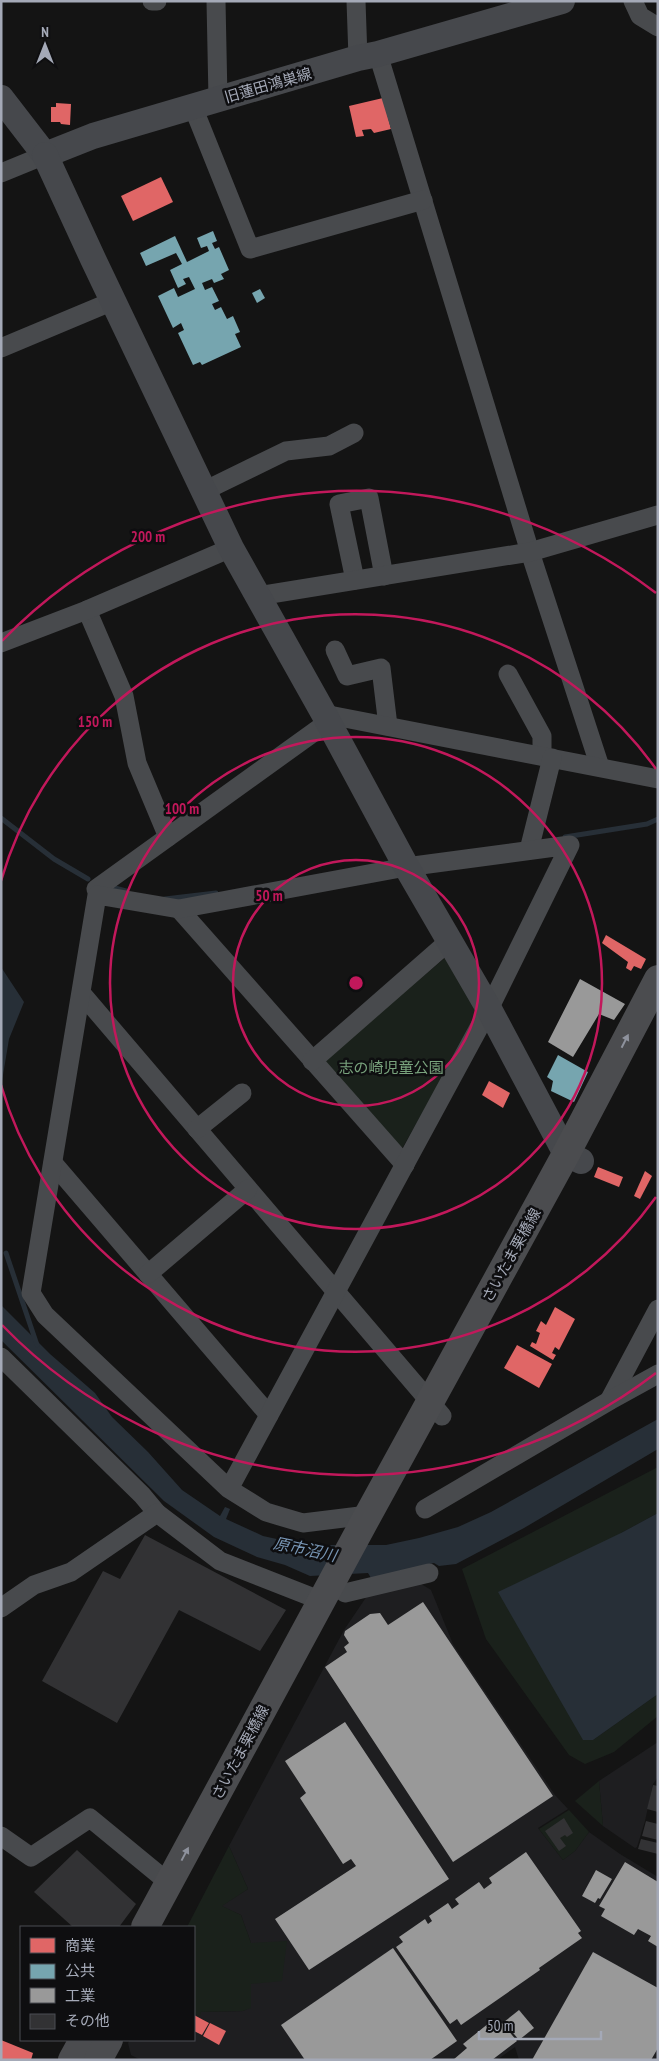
<svg xmlns="http://www.w3.org/2000/svg" width="659" height="2061" font-family="'PT Sans Narrow','Noto Sans JP',sans-serif">
	<rect width="100%" height="100%" fill="#141414"/>
	<g fill="#1e1e20">
		<path d="M418,1582L431,1590L453,1644L555,1795L568,1809L538,1828L563,1860L575,1851L589,1832L620,1854L658,1877L657,2060H519L515,2047L497,2060H141L131,2055L128,2043L130,2040H194V2013L200,2016V2012L243,2011L251,2007V1943L241,1915L221,1906L248,1889L229,1846L344,1630L367,1596Z"/>
		<path d="M658,1742V1777L653,1784L645,1821L637,1847L635,1848L603,1826L599,1781Z"/>
	</g>
	<g fill="#1a211b">
		<path d="M446,957L481,1010L400,1152L321,1063Z"/>
		<path d="M658,1467V1513L621,1533L593,1740L658,1694V1716L614,1752L585,1764L569,1755L486,1639L462,1569Z"/>
		<path d="M599,1781L603,1826L575,1801Z"/>
		<path d="M569,1810L589,1832L575,1851L563,1860L539,1829Z"/>
		<path d="M229,1846L248,1889L222,1906L241,1915L251,1943L287,1941L282,1981L251,1984V2008L243,2011L201,2012L200,2017L194,2013V1927H187Z"/>
	</g>
	<g fill="#272f37">
		<path d="M1,967L24,1002L9,1039L1,1087Z"/>
		<path d="M1,1305L50,1354L95,1393L112,1417L148,1452L182,1490L220,1516L225,1507L230,1509L226,1519L263,1536L304,1545H386L419,1538L458,1527L491,1512L658,1419V1449L524,1528L456,1564L439,1566L434,1563L371,1578L368,1573L310,1576L285,1565L257,1557L214,1537L164,1501L1,1340Z"/>
		<path d="M658,1513V1694L593,1740H583L498,1592L621,1533Z"/>
	</g>
	<g fill="#e06666">
		<path d="M383,98L391,129L374,133L371,129L362,130L364,136L356,137L349,106Z"/>
		<path d="M56,103L71,104L70,125L61,124L60,122H51V107H56Z"/>
		<path d="M161,177L173,202L133,221L121,196Z"/>
		<path d="M606,935L646,959L641,969L634,966L631,971L626,968L628,962L602,943Z"/>
		<path d="M489,1081L510,1093L503,1108L482,1095Z"/>
		<path d="M598,1167L623,1177L619,1187L594,1177Z"/>
		<path d="M645,1171L652,1176L640,1199L634,1196Z"/>
		<path d="M555,1307L575,1319L559,1350L555,1347L552,1353L556,1355L553,1360L530,1346L532,1342L536,1344L540,1333L536,1331L541,1321L546,1325Z"/>
		<path d="M517,1345L552,1364L539,1388L504,1368Z"/>
		<path d="M194,2015L209,2023L202,2035L194,2031Z"/>
		<path d="M210,2023L226,2031L219,2045L203,2036Z"/>
		<path d="M1,2040L33,2053L31,2060H1Z"/>
	</g>
	<g fill="#76a5af">
		<path d="M213,231L217,241L212,243L215,249L219,247L229,270L221,274L224,279L214,283L212,279L202,283L205,290L212,287L219,301L212,304L215,310L221,307L227,319L233,316L240,332L235,334L241,347L202,365L200,362L193,365L178,333L184,330L181,323L173,328L158,296L174,288L178,297L195,289L189,277L183,279L186,284L178,288L170,270L182,264L176,253L146,266L140,253L175,236L187,262L209,251L207,246L201,248L197,238Z"/>
		<path d="M260,289L265,298L257,303L252,293Z"/>
		<path d="M558,1055L588,1072L574,1102L551,1091L553,1081L547,1077Z"/>
	</g>
	<g fill="#999">
		<path d="M580,979L625,1004L614,1020L599,1014L573,1057L548,1042Z"/>
		<path d="M423,1602L553,1796L453,1862L325,1667L347,1652L344,1647L349,1643L344,1635L345,1631L370,1614L380,1613L388,1625Z"/>
		<path d="M345,1722L449,1879L309,1970L275,1919L356,1866L351,1859L343,1864L300,1798L306,1793L285,1761Z"/>
		<path d="M526,1852L581,1931L578,1933L582,1938L539,1968L540,1970L461,2025L457,2019L450,2024L396,1947L403,1942L399,1937L425,1919L428,1924L432,1921L429,1916L448,1903L452,1909L459,1904L455,1899L479,1882L484,1889L492,1883L489,1878Z"/>
		<path d="M625,1862L658,1882V1947L648,1941L651,1936L638,1929L634,1935L601,1916L605,1909L599,1906Z"/>
		<path d="M596,1870L612,1879L600,1899L598,1898L595,1903L582,1896Z"/>
		<path d="M393,1948L457,2041L430,2060H305L281,2025Z"/>
		<path d="M593,1952L658,1988V2048L651,2060H532Z"/>
		<path d="M519,2010L534,2028L519,2040L504,2022Z"/>
		<path d="M489,2023L494,2029L502,2023L517,2041L492,2060H453L467,2048L463,2044Z"/>
	</g>
	<g fill="none" stroke-linecap="round" stroke-linejoin="round">
		<g stroke="#272f37" stroke-width="5">
			<path d="M1,818L54,859L88,879"/>
			<path d="M565,837L647,824L658,819"/>
			<path d="M111,887L126,891"/>
			<path d="M165,899L216,893"/>
			<path d="M6,1253L37,1345"/>
		</g>
	</g>
	<g fill="#323234">
		<path d="M145,1535L286,1610L260,1651L179,1610L117,1723L42,1681L103,1571L120,1579Z"/>
		<path d="M653,1785L658,1786V1812L647,1809Z"/>
		<path d="M564,1818L573,1833L567,1837L565,1835L560,1838L566,1846L559,1851L545,1831Z"/>
		<path d="M646,1821L658,1824V1840L642,1836Z"/>
		<path d="M641,1839L658,1843V1854L638,1849Z"/>
		<path d="M77,1850L136,1904L119,1927H73L34,1892Z"/>
	</g>
	<g fill="none" stroke-linecap="round" stroke-linejoin="round">
		<g stroke="#484a4d" stroke-width="19">
			<path d="M152,1H157"/>
			<path d="M216,1L218,99"/>
			<path d="M356,1L358,58"/>
			<path d="M633,1L640,16L658,27"/>
			<path d="M378,54L530,552L600,767"/>
			<path d="M193,107L250,249L423,200"/>
			<path d="M1,173L45,155"/>
			<path d="M1,348L113,301"/>
			<path d="M204,491L286,451L329,446L354,433"/>
			<path d="M355,580L339,504L369,498L384,576"/>
			<path d="M258,596L530,552L658,515"/>
			<path d="M87,610L124,696L137,763L168,837"/>
			<path d="M1,643L87,610L231,548"/>
			<path d="M335,650L347,676L381,668L388,726"/>
			<path d="M508,674L542,736V756"/>
			<path d="M324,714L658,779"/>
			<path d="M529,850L552,758"/>
			<path d="M96,889L328,722"/>
			<path d="M179,909L405,1165"/>
			<path d="M82,994L442,1416"/>
			<path d="M312,1061L448,942"/>
			<path d="M197,1129L242,1093"/>
			<path d="M53,1163L269,1415"/>
			<path d="M148,1274L248,1189"/>
			<path d="M1,1357L142,1495L157,1513"/>
			<path d="M609,1401L658,1309"/>
			<path d="M229,1489L489,1009L570,845L406,867L179,909L97,895L31,1293L45,1315L229,1489L266,1512L303,1523L368,1515"/>
			<path d="M425,1509L609,1401L658,1374"/>
			<path d="M345,1593L429,1573"/>
			<path d="M1,1608L34,1585L71,1572L157,1513L220,1561L322,1601"/>
			<path d="M1,1836L31,1857L90,1818L169,1883"/>
		</g>
		<g stroke="#46484c" stroke-width="26">
			<path d="M1,98L45,155L93,136L358,58L378,54L562,1"/>
			<path d="M45,155L93,259L231,548L324,714L406,866L489,1009L566,1154L581,1161"/>
		</g>
		<g stroke="#4b4c4f" stroke-width="28">
			<path d="M145,1927L368,1515L566,1154L658,979"/>
			<path d="M72,2060L83,2040"/>
			<path d="M98,2060L109,2040"/>
		</g>
	</g>
	<defs><path id="oneway-solid" d="M-6-.8H1V-3.2L6.5 0L1 3.2V.8H-6Z" transform="scale(1.25)"/></defs>
	<g fill="#8e929d">
		<use href="#oneway-solid" transform="translate(625 1041) rotate(-63)"/>
		<use href="#oneway-solid" transform="translate(185 1854) rotate(-62)"/>
	</g>
	<g fill="none" stroke="#c2185b" stroke-width="2.5">
		<circle cx="356" cy="983" r="123"/>
		<circle cx="356" cy="983" r="246"/>
		<path d="M656 1197A369 369 0 0 1 1 1085M1 881A369 369 0 0 1 656 769"/>
		<path d="M656 1373A492 492 0 0 1 2 1325M2 641A492 492 0 0 1 656 593"/>
	</g>
	<g text-anchor="middle" dominant-baseline="central" stroke-width="5" stroke-linejoin="round" paint-order="stroke">
		<g font-size="15" fill="#a4a9b7" stroke="#0e0e10">
			<text transform="translate(268 85) rotate(-16)">旧蓮田鴻巣線</text>
			<text transform="translate(511 1255) rotate(-61)">さいたま栗橋線</text>
			<text transform="translate(240 1752) rotate(-62)">さいたま栗橋線</text>
		</g>
		<g font-size="15" fill="#79a37d" stroke="#0e0e10">
			<text x="391" y="1067">志の崎児童公園</text>
		</g>
		<g font-size="16" font-style="italic" fill="#7896b5" stroke="#0e0e10">
			<text transform="translate(305 1549) rotate(12)">原市沼川</text>
		</g>
	</g>
	<circle cx="356" cy="983" r="8" fill="#c2185b" stroke="#0e0e10" stroke-width="2.5"/>
	<g font-size="15" text-anchor="middle" font-weight="bold" fill="#c2185b" stroke="#0e0e10" stroke-width="5" stroke-linejoin="round" paint-order="stroke">
		<text x="148" y="542">200 m</text>
		<text x="95" y="727">150 m</text>
		<text x="182" y="814">100 m</text>
		<text x="269" y="901">50 m</text>
	</g>
	<rect width="659" height="2061" fill="none" stroke="#a4a9b7" stroke-width="5"/>
	<rect x="20" y="1926" width="175" height="115" fill="#0e0e10" stroke="#4a4c53"/>
	<rect x="30" y="1938" width="25" height="15" fill="#e06666" stroke="#4a4c53"/>
	<text x="65" y="1951" font-size="15" fill="#a4a9b7">商業</text>
	<rect x="30" y="1964" width="25" height="15" fill="#76a5af" stroke="#4a4c53"/>
	<text x="65" y="1976" font-size="15" fill="#a4a9b7">公共</text>
	<rect x="30" y="1988" width="25" height="15" fill="#999999" stroke="#4a4c53"/>
	<text x="65" y="2001" font-size="15" fill="#a4a9b7">工業</text>
	<rect x="30" y="2014" width="25" height="15" fill="#323234" stroke="#4a4c53"/>
	<text x="65" y="2026" font-size="15" fill="#a4a9b7">その他</text>
	<g transform="translate(45 45)" stroke="#0e0e10" stroke-width="4" paint-order="stroke">
	<path d="M0-4L9 19L0 12L-9 19Z" fill="#a4a9b7"/>
	<text y="-8" font-size="14" font-weight="bold" text-anchor="middle" fill="#a4a9b7">N</text>
	</g>
	<path d="M479 2031v8h122v-8" fill="none" stroke="#a4a9b7" stroke-width="2.5"/>
	<text x="487" y="2031" font-size="15" fill="#a4a9b7" stroke="#0e0e10" stroke-width="4" paint-order="stroke">50 m</text>
</svg>
